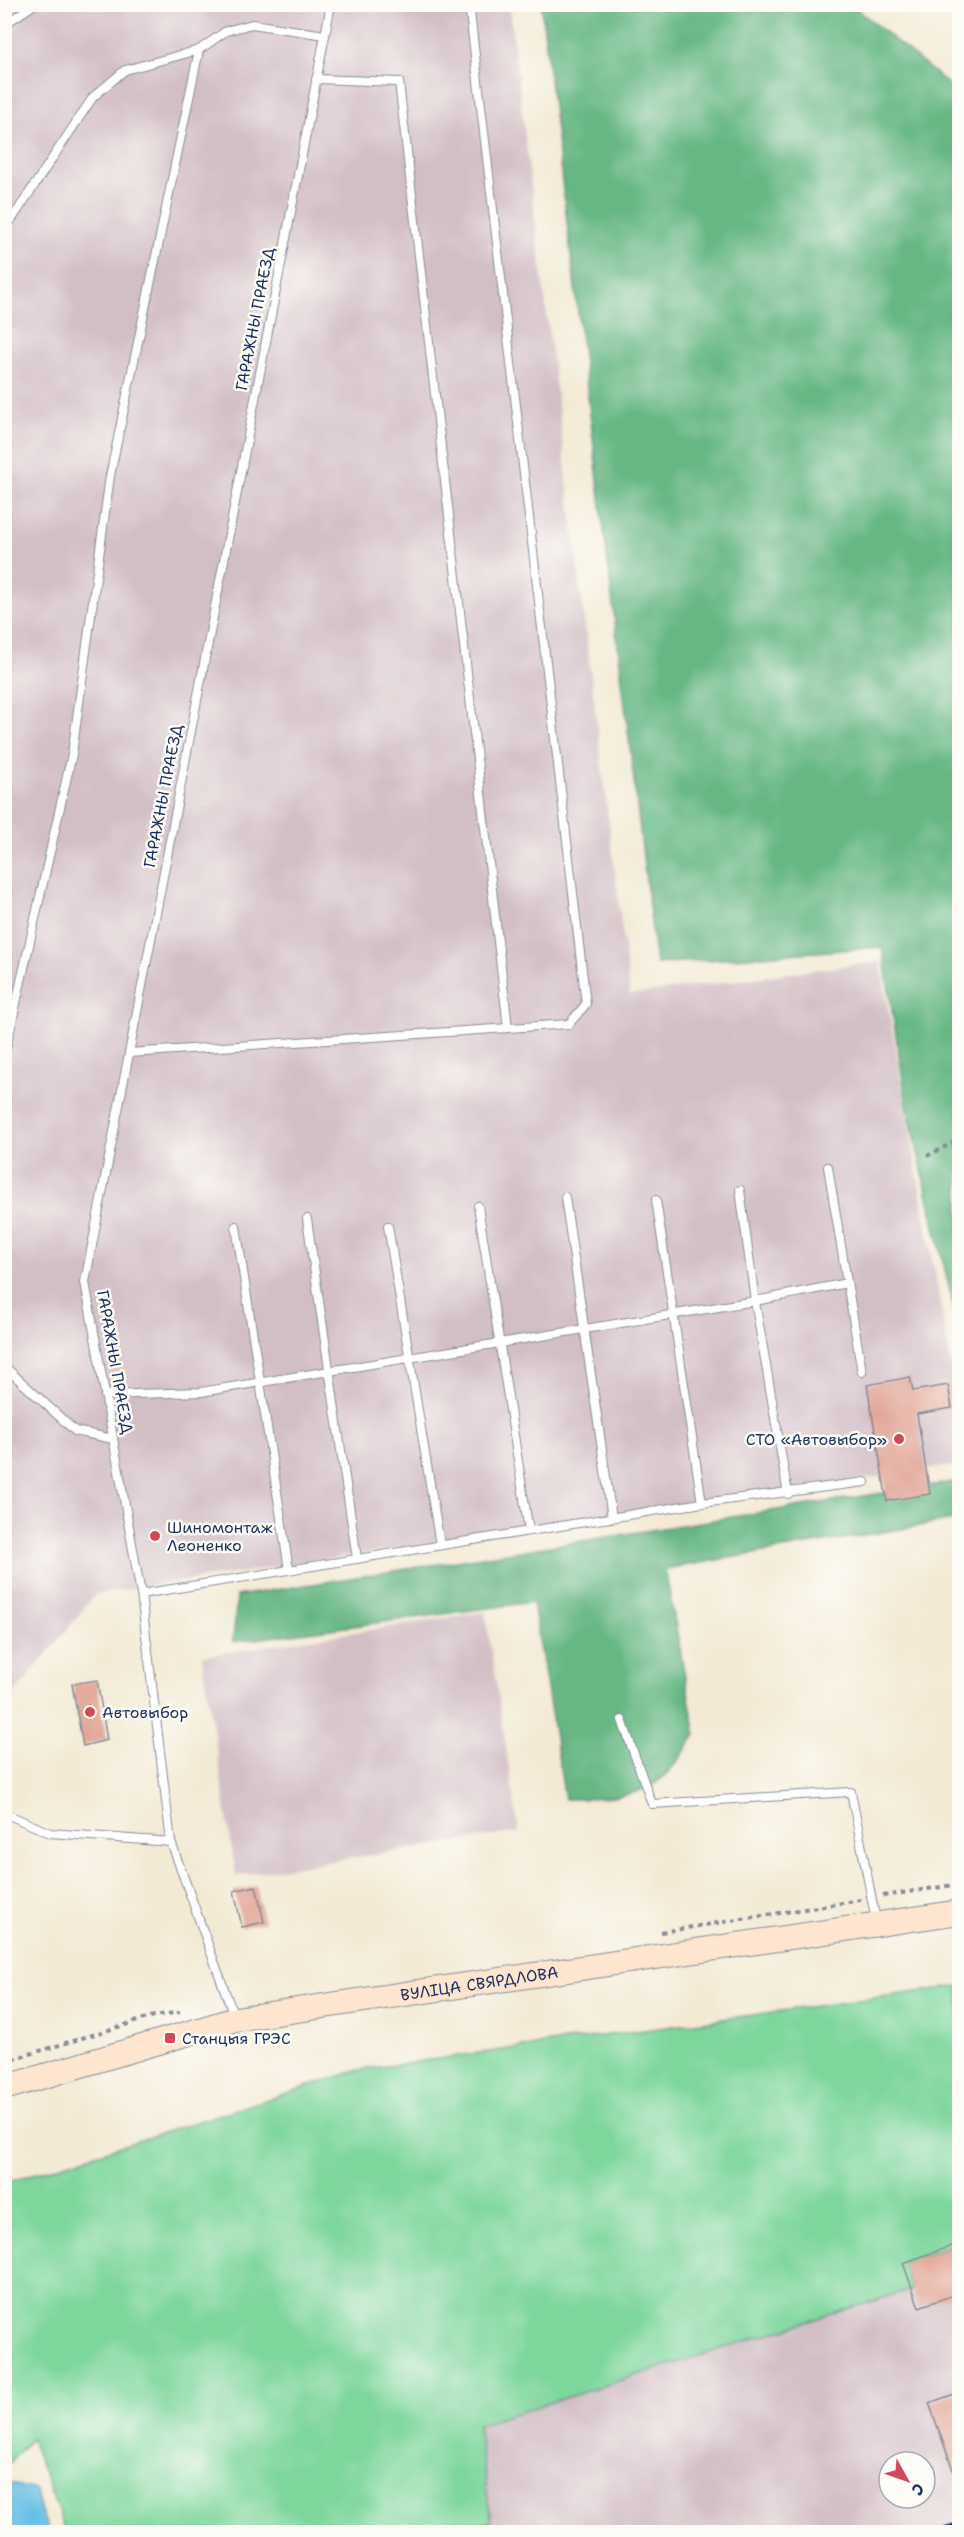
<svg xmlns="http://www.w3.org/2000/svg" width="964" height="2537" font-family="'Shantell Sans',sans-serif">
	<rect width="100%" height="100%" fill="#fdfcf7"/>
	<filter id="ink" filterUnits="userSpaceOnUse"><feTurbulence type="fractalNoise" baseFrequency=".0167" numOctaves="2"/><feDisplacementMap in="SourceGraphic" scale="12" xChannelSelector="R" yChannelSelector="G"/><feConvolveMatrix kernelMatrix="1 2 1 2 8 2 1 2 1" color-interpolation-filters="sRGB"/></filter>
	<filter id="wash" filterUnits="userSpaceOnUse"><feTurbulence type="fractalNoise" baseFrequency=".008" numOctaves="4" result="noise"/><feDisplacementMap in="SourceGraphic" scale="24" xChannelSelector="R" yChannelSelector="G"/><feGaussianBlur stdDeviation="1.35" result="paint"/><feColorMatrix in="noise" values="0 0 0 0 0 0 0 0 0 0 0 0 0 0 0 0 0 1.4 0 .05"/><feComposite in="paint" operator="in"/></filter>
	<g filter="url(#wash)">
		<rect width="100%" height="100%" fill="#f3ead4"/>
		<g fill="#d2bec5" fill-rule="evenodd">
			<path d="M5,5H509L630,995L880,961L959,1410V1465L96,1594L5,1705Z"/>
			<path d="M485,1612L519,1832L236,1876L202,1656Z"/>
			<path d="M912,2289L919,2307L959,2293V2532H455L491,2522L478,2425ZM889,2462H925V2498H889Z"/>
		</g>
		<path fill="#7dd69c" stroke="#4c827d" stroke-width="1.5" d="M959,1986L960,2223L952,2226L958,2243L903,2262L912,2289L478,2425L491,2522L457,2532H66L31,2439L5,2468V2183L359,2070Z"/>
		<g fill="#66b784" stroke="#407371" stroke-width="1.5">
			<path d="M541,5H852L959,93V1331L907,1105L882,947L656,964Z"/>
			<path d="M959,1481V1519L665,1569L696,1735C688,1746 680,1759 671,1769C645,1800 602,1799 565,1799L533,1602L233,1642L237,1596Z"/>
		</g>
		<path fill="#68c0e5" stroke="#4278a2" stroke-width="1.5" d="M12,2484L36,2490L39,2506L49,2532H5V2489Z"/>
		<g id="blocks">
			<g fill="#e09f90">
				<path d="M910,1377L913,1391L948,1385L952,1408L917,1414L930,1494L887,1501L867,1385Z"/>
				<path d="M97,1680L107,1740L83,1746L72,1684Z"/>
				<path d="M256,1886L264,1922L242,1927L234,1891Z"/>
				<path d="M960,2243V2293L919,2307L903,2263Z"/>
				<path d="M960,2392V2481H957L929,2403Z"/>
			</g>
		</g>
	</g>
	<g filter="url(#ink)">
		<use href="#blocks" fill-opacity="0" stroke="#878c99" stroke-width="1.5"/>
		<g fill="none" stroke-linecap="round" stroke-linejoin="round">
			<g stroke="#878c99" stroke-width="10">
				<g id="lane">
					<path d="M4,22H8L35,4"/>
					<path d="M316,79L399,82L508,1028"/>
					<path d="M4,231L93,97L125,70L199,50L226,31L252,24L325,35"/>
					<path d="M129,1053L569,1024L586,1004L469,4"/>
					<path d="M4,1057L72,754L110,476L199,50"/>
					<path d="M828,1167L862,1372"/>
					<path d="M740,1190L755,1301L788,1494"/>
					<path d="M565,1197L612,1518"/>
					<path d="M656,1200L702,1503"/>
					<path d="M478,1206L529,1531"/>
					<path d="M307,1219L357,1559"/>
					<path d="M236,1226L289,1570"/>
					<path d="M388,1226L440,1545"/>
					<path d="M4,1366L75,1431L113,1439"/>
					<path d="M105,1395L201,1392L755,1301L847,1283"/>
					<path d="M141,1594L702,1503L865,1482"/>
					<path d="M622,1720L652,1804L851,1792L876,1921"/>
					<path d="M4,1813L50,1833L171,1842"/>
					<path d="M235,2019L171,1842L141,1594L85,1282L331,4"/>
				</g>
			</g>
			<g stroke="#878c99" stroke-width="26">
				<g id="secondary">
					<path id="s1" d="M4,2088L236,2019L960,1912"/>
				</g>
			</g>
			<g stroke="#878c99" stroke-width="4" stroke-dasharray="4.5 4.5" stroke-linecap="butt">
				<path d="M927,1156L960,1139"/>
				<path d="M883,1896L960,1884"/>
				<path d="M661,1932L861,1900"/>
				<path d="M4,2062L154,2016L180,2012"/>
			</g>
			<use href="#lane" stroke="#fff" stroke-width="8"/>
			<use href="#secondary" stroke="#fde5d0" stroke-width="24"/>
			<path stroke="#1b2f5e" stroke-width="4.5" d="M933,2532L960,2524"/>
		</g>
	</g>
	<g fill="#d1495b" stroke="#fdfcf7" stroke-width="2">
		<circle cx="899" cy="1439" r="6"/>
		<circle cx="155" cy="1536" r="6"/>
		<circle cx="90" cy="1712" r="6"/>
		<rect x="164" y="2032" width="12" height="12" rx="3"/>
	</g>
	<g text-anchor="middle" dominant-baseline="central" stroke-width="5" stroke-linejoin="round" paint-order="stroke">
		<g font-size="16" fill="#1b2f5e" stroke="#fdfcf7">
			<text transform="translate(255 319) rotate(-79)">ГАРАЖНЫ ПРАЕЗД</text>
			<text transform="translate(163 796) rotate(-79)">ГАРАЖНЫ ПРАЕЗД</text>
			<text transform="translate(115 1362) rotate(80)">ГАРАЖНЫ ПРАЕЗД</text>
			<text stroke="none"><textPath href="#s1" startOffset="488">ВУЛІЦА СВЯРДЛОВА</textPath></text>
		</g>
		<g font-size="16" fill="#1b2f5e" stroke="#fdfcf7" text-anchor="start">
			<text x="887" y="1439" text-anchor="end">СТО «Автовыбор»</text>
			<text x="167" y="1527">Шиномонтаж<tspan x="167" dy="18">Леоненко</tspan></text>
			<text x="102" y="1712">Автовыбор</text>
			<text x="182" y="2038">Станцыя ГРЭС</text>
		</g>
	</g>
	<rect width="964" height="2537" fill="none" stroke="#fdfcf7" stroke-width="24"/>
	<g transform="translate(907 2480) rotate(130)"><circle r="28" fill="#fdfcf7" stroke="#a3aaba" stroke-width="1.5"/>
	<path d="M0-4.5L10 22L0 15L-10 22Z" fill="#d1495b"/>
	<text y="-9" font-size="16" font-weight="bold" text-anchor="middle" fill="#1b2f5e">С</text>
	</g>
</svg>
